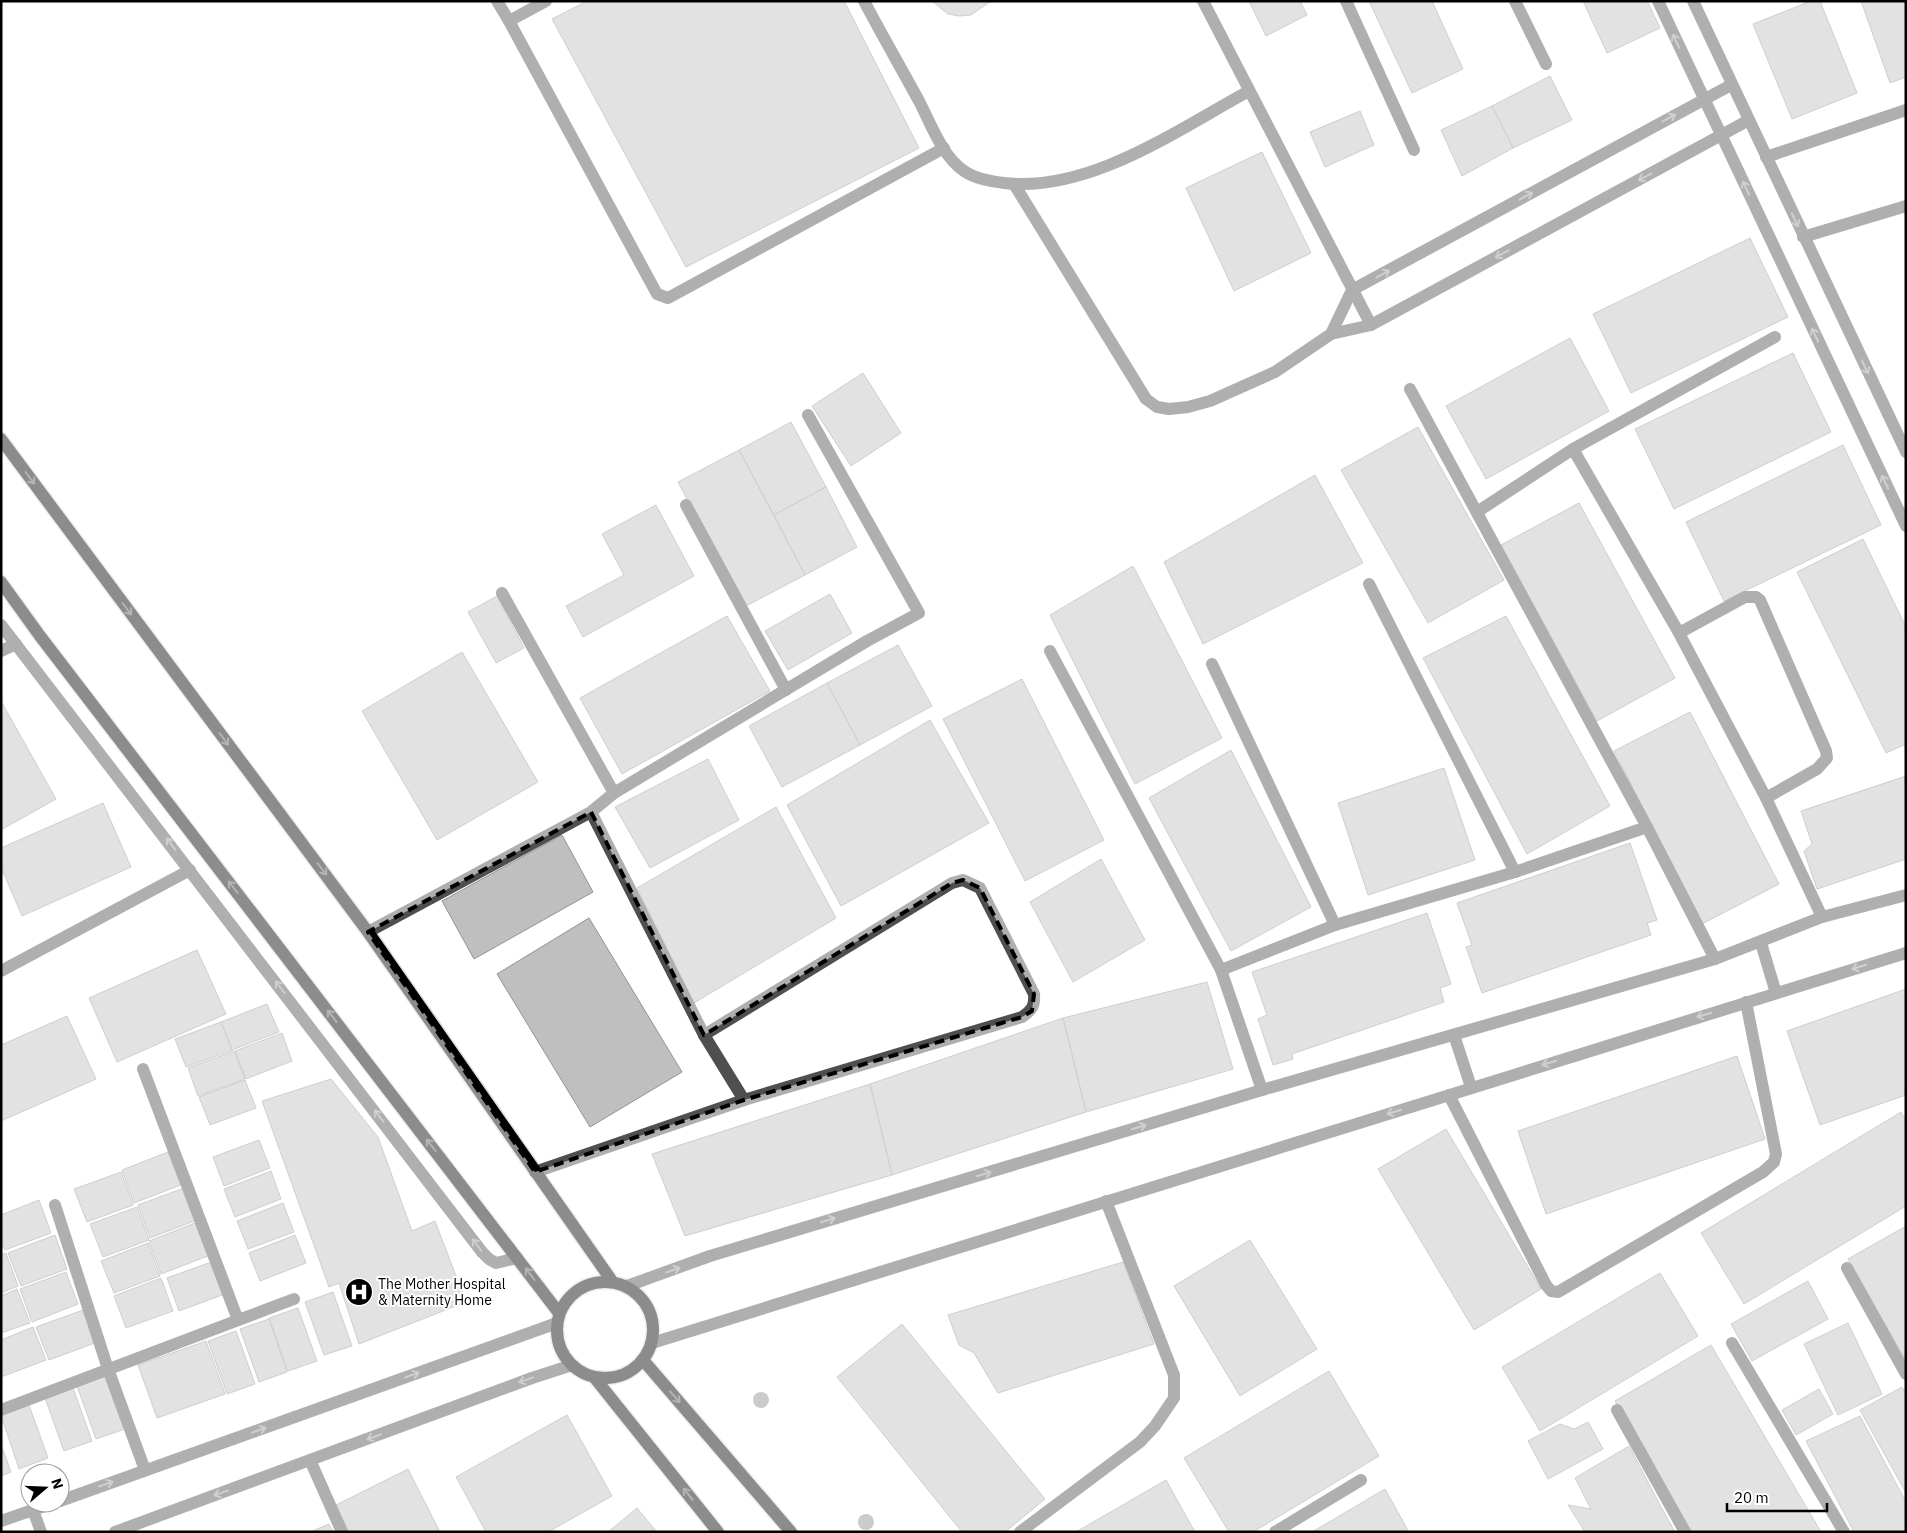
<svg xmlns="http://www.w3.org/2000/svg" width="1907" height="1533" font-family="'IBM Plex Sans',sans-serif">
	<rect width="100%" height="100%" fill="#fff"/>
	<g fill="#bfbfbf" stroke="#939393">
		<path d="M587,1H844L919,148L686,267L552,19Z"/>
		<path d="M932,1H991L971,15L959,16L948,14Z"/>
		<path d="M1249,1H1300L1307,15L1266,36Z"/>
		<path d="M1369,1H1432L1463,69L1412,93Z"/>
		<path d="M1583,1H1647L1660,28L1607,53Z"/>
		<path d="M1811,1H1820L1857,93L1792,119L1753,24Z"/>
		<path d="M1861,1H1906V77L1890,83Z"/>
		<path d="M1550,76L1572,120L1513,148L1492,106Z"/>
		<path d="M1492,106L1513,148L1462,176L1441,130Z"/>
		<path d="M1360,111L1374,145L1325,167L1310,132Z"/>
		<path d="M1262,152L1311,253L1234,291L1186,188Z"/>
		<path d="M1750,238L1788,317L1631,393L1593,314Z"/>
		<path d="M1570,338L1609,411L1486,479L1446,406Z"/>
		<path d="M1793,353L1831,432L1674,509L1635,429Z"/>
		<path d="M863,373L901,433L851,466L812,406Z"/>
		<path d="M791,422L826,487L774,515L739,450Z"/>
		<path d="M1418,427L1504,580L1428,623L1341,470Z"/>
		<path d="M1843,445L1881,525L1724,601L1686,522Z"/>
		<path d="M739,450L805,575L744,607L678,482Z"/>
		<path d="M1315,475L1363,563L1203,644L1164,562Z"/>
		<path d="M826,487L857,547L805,575L774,515Z"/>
		<path d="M1579,503L1675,678L1597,721L1501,545Z"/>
		<path d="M656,505L694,576L583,637L566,606L624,575L602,534Z"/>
		<path d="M1863,539L1906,627V744L1886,753L1797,572Z"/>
		<path d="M1133,566L1222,738L1135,784L1050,615Z"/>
		<path d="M830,594L852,633L788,670L765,631Z"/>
		<path d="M497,596L524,648L496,663L468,612Z"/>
		<path d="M727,616L770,691L622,774L580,698Z"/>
		<path d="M1506,616L1610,806L1527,854L1423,658Z"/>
		<path d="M898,645L932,706L860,745L827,683Z"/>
		<path d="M462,652L538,782L437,840L362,711Z"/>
		<path d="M1022,679L1104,840L1025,881L943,719Z"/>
		<path d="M827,683L860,745L782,787L749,726Z"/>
		<path d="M1,701L56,799L1,830Z"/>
		<path d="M1690,712L1779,884L1702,924L1614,751Z"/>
		<path d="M930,720L989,823L841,906L787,805Z"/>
		<path d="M1231,750L1311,907L1231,951L1149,798Z"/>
		<path d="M708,759L739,820L650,868L615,807Z"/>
		<path d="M1444,768L1475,860L1368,895L1338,803Z"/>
		<path d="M1906,776V859L1817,889L1804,851L1812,844L1801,811Z"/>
		<path d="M103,803L131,867L22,916L1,867V848Z"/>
		<path d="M776,807L836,918L694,1003L637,888Z"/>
		<path d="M562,835L593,892L474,959L442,901Z"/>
		<path d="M1630,843L1657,920L1647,923L1651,935L1482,993L1466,947L1472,945L1457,903Z"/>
		<path d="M1101,859L1145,940L1073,982L1030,902Z"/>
		<path d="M1427,913L1451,984L1440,988L1444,1002L1292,1054L1293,1059L1273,1065L1258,1019L1267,1015L1252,972Z"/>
		<path d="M589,918L682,1072L590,1127L497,974Z"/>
		<path d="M197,950L226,1014L117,1062L89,998Z"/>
		<path d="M1207,982L1233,1069L1086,1112L1063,1018Z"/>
		<path d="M1906,989V1095L1820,1125L1787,1031Z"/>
		<path d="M267,1004L279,1032L232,1050L221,1022Z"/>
		<path d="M67,1016L96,1079L1,1121V1045Z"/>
		<path d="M1063,1018L1086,1112L892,1175L870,1084Z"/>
		<path d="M221,1022L232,1050L186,1067L175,1039Z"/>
		<path d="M282,1033L292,1061L246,1079L235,1051Z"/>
		<path d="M234,1051L245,1079L198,1096L188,1068Z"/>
		<path d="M1737,1056L1765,1139L1546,1214L1518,1131Z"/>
		<path d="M331,1079L378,1137L412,1231L435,1221L466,1302L359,1344L339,1283L329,1287L262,1101Z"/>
		<path d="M245,1080L256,1108L210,1125L199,1097Z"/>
		<path d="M870,1084L892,1175L685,1236L652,1154Z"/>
		<path d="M1901,1112L1906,1121V1206L1744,1304L1701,1233Z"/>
		<path d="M1446,1129L1541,1289L1474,1330L1378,1169Z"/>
		<path d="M259,1140L270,1168L224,1186L213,1157Z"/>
		<path d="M168,1152L181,1185L134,1203L122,1170Z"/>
		<path d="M271,1171L281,1199L235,1217L224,1189Z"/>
		<path d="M121,1172L133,1205L87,1222L74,1189Z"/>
		<path d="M184,1188L197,1220L150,1238L138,1205Z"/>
		<path d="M39,1200L51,1233L5,1250L1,1241V1215Z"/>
		<path d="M283,1203L294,1232L248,1249L237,1221Z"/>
		<path d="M137,1207L149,1240L103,1257L90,1224Z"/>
		<path d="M195,1223L208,1256L161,1274L149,1241Z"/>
		<path d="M1906,1226V1359H1905L1848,1259Z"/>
		<path d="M55,1235L67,1269L21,1286L8,1253Z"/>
		<path d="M295,1235L306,1263L260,1281L249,1253Z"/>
		<path d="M1250,1240L1317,1349L1240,1396L1174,1286Z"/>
		<path d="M148,1243L160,1276L114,1293L101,1261Z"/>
		<path d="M6,1253L18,1286L1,1293V1255Z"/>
		<path d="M214,1261L225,1294L179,1311L167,1278Z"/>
		<path d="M1123,1262L1154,1344L998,1393L974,1353L959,1345L948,1315Z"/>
		<path d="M66,1272L78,1304L32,1322L20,1289Z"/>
		<path d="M1660,1273L1698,1336L1540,1431L1502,1367Z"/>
		<path d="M161,1278L173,1311L126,1328L114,1296Z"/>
		<path d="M1808,1281L1828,1319L1752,1361L1731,1324Z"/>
		<path d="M17,1289L30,1323L1,1333V1296Z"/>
		<path d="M333,1292L352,1346L324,1355L305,1302Z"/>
		<path d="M298,1308L317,1361L288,1371L269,1318Z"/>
		<path d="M83,1310L95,1343L49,1360L36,1327Z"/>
		<path d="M269,1319L287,1372L259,1382L240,1329Z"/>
		<path d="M1848,1323L1882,1394L1838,1415L1804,1344Z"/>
		<path d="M902,1324L1045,1499L1005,1532H962L837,1377Z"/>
		<path d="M33,1327L46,1360L1,1377V1340Z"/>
		<path d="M236,1331L255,1384L227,1394L208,1341Z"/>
		<path d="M206,1341L225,1394L157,1418L138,1365Z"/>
		<path d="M1711,1345L1821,1532H1692L1615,1401Z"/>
		<path d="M1329,1371L1379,1456L1253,1532H1229L1184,1458Z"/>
		<path d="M106,1375L125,1429L96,1439L77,1386Z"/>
		<path d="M1902,1387L1906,1394V1493L1860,1410Z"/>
		<path d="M73,1388L92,1441L64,1451L45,1398Z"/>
		<path d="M1819,1389L1833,1414L1796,1435L1782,1410Z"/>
		<path d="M29,1405L48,1458L19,1469L1,1415Z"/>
		<path d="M567,1415L612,1496L548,1532H486L456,1477Z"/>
		<path d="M1860,1416L1906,1502V1532H1854L1806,1441Z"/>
		<path d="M1588,1422L1603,1449L1548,1479L1528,1441L1560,1424L1574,1429Z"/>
		<path d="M1,1444L11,1472L1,1476Z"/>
		<path d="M1629,1446L1659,1503L1675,1532H1585L1568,1505L1591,1509L1575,1478Z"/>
		<path d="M408,1469L440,1532H349L336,1505Z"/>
		<path d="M1166,1480L1195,1532H1076Z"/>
		<path d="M1385,1489L1409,1532H1312Z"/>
		<path d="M637,1508L657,1532H608Z"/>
		<path d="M329,1524L333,1532H310Z"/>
	</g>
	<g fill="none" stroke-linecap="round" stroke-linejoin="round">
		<g stroke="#dbdbdb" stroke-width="15">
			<g id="major">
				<path d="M1,439L368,932L612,1281"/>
				<path d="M1,582L40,636L559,1313"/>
				<circle cx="605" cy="1330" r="48"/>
				<path d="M643,1360L791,1532"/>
				<path d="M594,1377L718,1532"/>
			</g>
		</g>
		<g stroke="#4f4f4f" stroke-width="12">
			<path d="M497,1L509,21L546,1"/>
			<path d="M864,1C882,35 901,68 919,101C931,124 942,156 964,171C976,179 990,181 1004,183C1089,193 1177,130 1249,91"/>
			<path d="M1203,1L1371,325"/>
			<path d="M1346,1L1414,150"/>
			<path d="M1515,1L1546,64"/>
			<path d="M1658,1L1906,526"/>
			<path d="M1693,1L1906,452"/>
			<path d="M509,21L657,294L668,298L944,148"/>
			<path d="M1766,157L1906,110"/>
			<path d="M1014,184L1146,399L1157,407L1169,409L1188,407L1210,401L1275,372L1331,334L1371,325L1749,120"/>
			<path d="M1803,237L1906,206"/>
			<path d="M1331,334L1352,290L1731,85"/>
			<path d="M1410,389L1647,827L1715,959"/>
			<path d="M1573,449L1679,633L1766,798L1822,917"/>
			<path d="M686,505L786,690"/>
			<path d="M1477,512L1573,449L1775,337"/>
			<path d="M1369,584L1515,872"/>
			<path d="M502,593L614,793"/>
			<path d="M1,625L482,1252L489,1259L496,1263L517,1258"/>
			<path d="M1679,633L1745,597H1756L1760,600L1826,751L1827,758L1817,769L1766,798"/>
			<path d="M1,651L16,644"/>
			<path d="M1050,651L1221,970L1262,1090"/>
			<path d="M1212,664L1335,925"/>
			<path d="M591,812L704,1035L744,1100"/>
			<path d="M368,932L591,812L614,793L867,641L919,613L808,415"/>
			<path d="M1761,943L1776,993"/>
			<path d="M1221,970L1335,925L1515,872L1647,827"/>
			<path d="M1,971L190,870"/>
			<path d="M1454,1035L1471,1087"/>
			<path d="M143,1069L238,1320"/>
			<path d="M1449,1095L1546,1285L1551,1291L1558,1292L1763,1172L1774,1162L1776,1154L1746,1002"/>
			<path d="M535,1172L744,1100L1022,1017C1032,1010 1035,1006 1034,994L980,888L963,880L952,883L704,1035"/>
			<path d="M55,1205L108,1369L145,1470"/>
			<path d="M1847,1268L1906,1374"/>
			<path d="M627,1286L710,1256L1262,1090L1715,959L1822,917L1906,895"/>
			<path d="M652,1343L1906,953"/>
			<path d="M1732,1343L1844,1532"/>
			<path d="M1,1410L294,1299"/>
			<path d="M1617,1410L1685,1532"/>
			<path d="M310,1460L342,1532"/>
			<path d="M60,1501L557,1323"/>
			<path d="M33,1510L41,1532"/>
			<path d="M1,1521L53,1503"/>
			<path d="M115,1532L532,1378L572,1365"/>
			<path d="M1020,1532L1140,1442L1155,1426L1174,1398V1375L1106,1201"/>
			<path d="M1275,1532L1361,1480"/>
		</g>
		<use href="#major" stroke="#000" stroke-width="12"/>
	</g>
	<g fill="#8c8c8c">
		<circle cx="761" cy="1400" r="8"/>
		<circle cx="866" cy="1522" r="8"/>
	</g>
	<defs><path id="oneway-shaft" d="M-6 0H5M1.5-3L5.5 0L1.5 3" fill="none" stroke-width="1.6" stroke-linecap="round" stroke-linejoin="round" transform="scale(1.25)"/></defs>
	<g stroke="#959595">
		<use href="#oneway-shaft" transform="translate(1676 41) rotate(-115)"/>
		<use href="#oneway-shaft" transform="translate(1669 118) rotate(-29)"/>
		<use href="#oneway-shaft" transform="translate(1645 177) rotate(152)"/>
		<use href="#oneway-shaft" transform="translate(1746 188) rotate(-115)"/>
		<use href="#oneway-shaft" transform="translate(1526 196) rotate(-29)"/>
		<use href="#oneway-shaft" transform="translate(1795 220) rotate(65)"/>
		<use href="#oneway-shaft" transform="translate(1502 254) rotate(152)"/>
		<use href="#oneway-shaft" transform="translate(1383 274) rotate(-29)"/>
		<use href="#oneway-shaft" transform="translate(1815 335) rotate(-115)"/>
		<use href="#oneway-shaft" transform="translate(1865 367) rotate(65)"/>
		<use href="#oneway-shaft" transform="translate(1885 482) rotate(-115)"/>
		<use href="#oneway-shaft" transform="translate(171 844) rotate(-127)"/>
		<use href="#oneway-shaft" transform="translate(1859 967) rotate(163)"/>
		<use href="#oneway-shaft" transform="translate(280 987) rotate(-127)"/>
		<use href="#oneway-shaft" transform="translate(1704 1015) rotate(163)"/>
		<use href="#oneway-shaft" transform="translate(1549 1063) rotate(163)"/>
		<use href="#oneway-shaft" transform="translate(1394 1112) rotate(163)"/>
		<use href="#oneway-shaft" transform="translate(379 1116) rotate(-127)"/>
		<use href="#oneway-shaft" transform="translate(1139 1127) rotate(-17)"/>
		<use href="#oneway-shaft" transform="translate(984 1174) rotate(-17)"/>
		<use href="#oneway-shaft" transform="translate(828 1220) rotate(-17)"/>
		<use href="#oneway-shaft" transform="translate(477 1245) rotate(-127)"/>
		<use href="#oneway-shaft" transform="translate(673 1270) rotate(-20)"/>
		<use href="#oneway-shaft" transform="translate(412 1375) rotate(-20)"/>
		<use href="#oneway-shaft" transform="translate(526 1380) rotate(160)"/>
		<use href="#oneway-shaft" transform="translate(259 1430) rotate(-20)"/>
		<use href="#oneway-shaft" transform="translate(374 1437) rotate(160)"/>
		<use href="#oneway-shaft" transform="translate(106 1484) rotate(-19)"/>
		<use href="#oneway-shaft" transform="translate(221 1493) rotate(160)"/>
	</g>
	<g stroke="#595959">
		<use href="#oneway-shaft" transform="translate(30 478) rotate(53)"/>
		<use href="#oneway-shaft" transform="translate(127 609) rotate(53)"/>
		<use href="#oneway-shaft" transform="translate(224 739) rotate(53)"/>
		<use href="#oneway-shaft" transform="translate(322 869) rotate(53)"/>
		<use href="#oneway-shaft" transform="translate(233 887) rotate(-128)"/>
		<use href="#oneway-shaft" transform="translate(332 1016) rotate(-128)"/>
		<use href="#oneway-shaft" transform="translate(431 1145) rotate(-128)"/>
		<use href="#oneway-shaft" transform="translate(530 1274) rotate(-127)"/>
		<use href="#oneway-shaft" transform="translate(675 1397) rotate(49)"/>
		<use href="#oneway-shaft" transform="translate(688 1494) rotate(-129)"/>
	</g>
	<path d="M0 0H1907V1533H0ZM591,812L704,1035L952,883L963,880L980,888L1034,994L1032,1011L1022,1017L744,1100L535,1172L368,932Z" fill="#fff" fill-opacity=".55" fill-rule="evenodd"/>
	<path fill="none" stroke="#000" stroke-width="4" stroke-dasharray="10 6" stroke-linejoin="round" d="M591,812L704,1035L952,883L963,880L980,888L1034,994L1032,1011L1022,1017L744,1100L535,1172L368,932Z"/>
	<defs>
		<g id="hospital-disc" transform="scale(1.4375)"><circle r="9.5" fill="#000" stroke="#fff"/><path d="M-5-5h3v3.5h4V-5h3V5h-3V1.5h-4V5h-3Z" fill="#fff"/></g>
	</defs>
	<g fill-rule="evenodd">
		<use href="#hospital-disc" x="359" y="1292"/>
	</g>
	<g text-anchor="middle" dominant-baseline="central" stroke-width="4" stroke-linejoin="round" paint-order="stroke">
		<g font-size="14" fill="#000" stroke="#fff" text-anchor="start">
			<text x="378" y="1284">The Mother Hospital<tspan x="378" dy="16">&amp; Maternity Home</tspan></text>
		</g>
	</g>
	<rect width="1907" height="1533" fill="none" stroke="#000000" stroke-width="5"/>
	<g transform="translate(45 1488) rotate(71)"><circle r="24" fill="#ffffff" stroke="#999999"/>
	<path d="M0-4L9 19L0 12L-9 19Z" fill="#000000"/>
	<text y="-8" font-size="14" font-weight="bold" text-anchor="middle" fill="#000000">N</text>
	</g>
	<path d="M1727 1503v8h100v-8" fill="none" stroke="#000000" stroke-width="2.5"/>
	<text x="1734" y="1503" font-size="15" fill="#000000" stroke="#ffffff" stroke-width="4" paint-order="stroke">20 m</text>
</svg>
